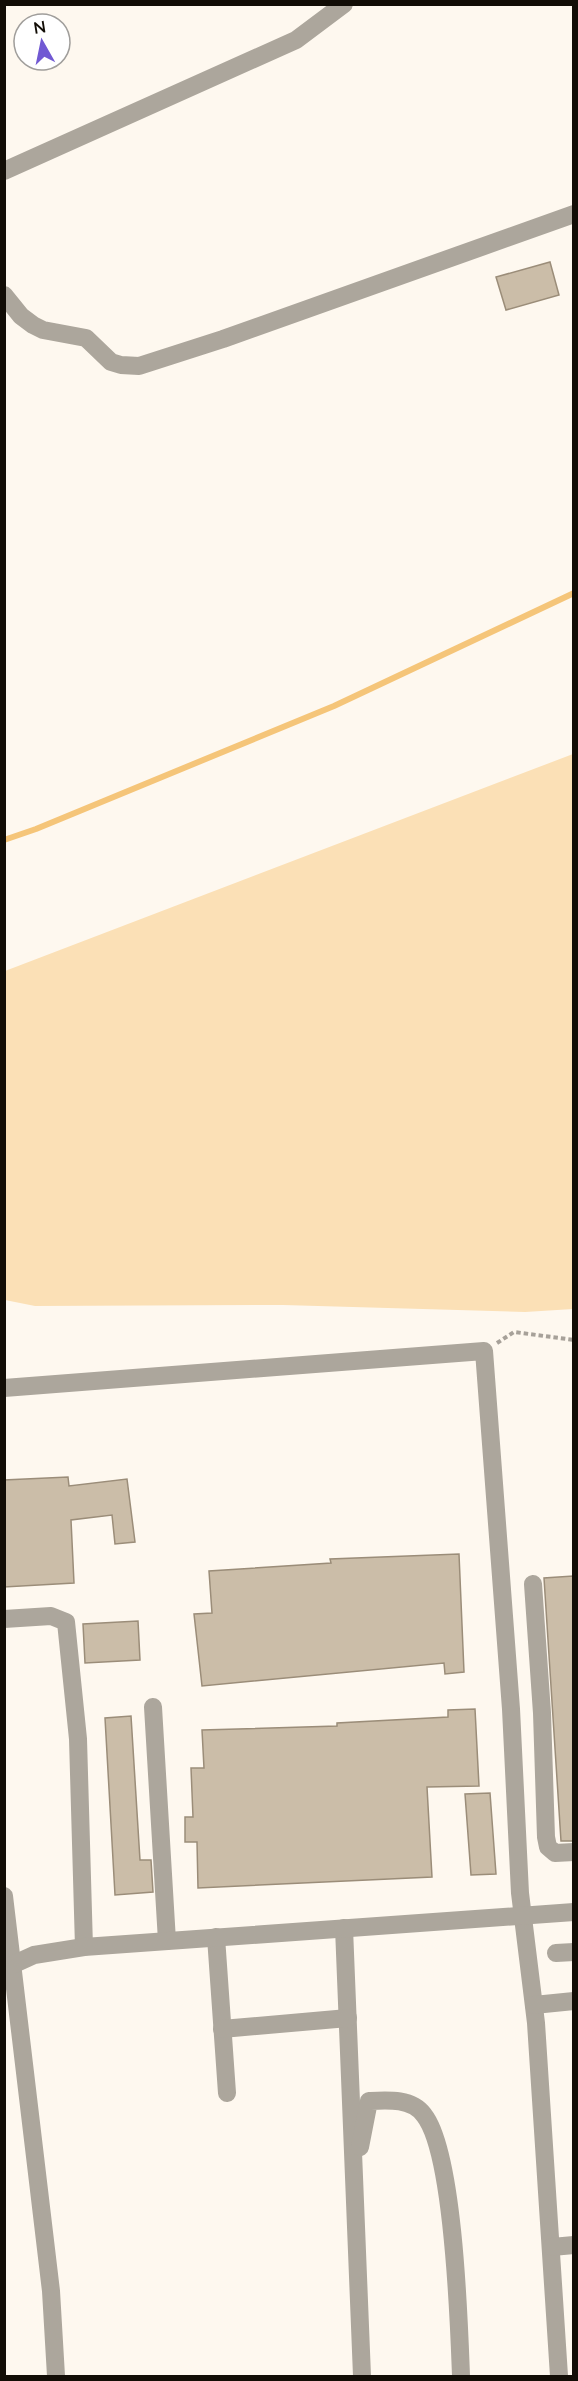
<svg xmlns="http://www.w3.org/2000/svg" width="578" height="2381" font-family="Lato,sans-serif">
	<rect width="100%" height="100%" fill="#fef8ef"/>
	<path fill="#fbe0b6" d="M573,754V1309L525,1312L283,1305L35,1306L5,1300V971Z"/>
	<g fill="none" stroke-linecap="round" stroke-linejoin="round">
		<path stroke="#f5c579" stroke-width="6" d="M4,840L36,829L334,706L574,593"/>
	</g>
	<g fill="#cbbda8" stroke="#9b8d79" stroke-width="1.5">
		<path d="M550,262L559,295L506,310L496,277Z"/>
		<path d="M68,1477L69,1486L127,1479L135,1542L115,1544L112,1515L71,1520L74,1583L4,1587V1480Z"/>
		<path d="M459,1554L464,1672L445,1674L444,1663L202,1686L194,1614L212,1613L209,1571L331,1563L330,1559Z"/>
		<path d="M573,1576V1841H561L544,1578Z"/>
		<path d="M138,1621L140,1660L85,1663L83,1624Z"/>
		<path d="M475,1709L479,1786L427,1787L432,1877L198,1888L197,1842H185V1817H193L191,1768H204L202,1730L337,1726V1723L448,1717V1710Z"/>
		<path d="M131,1716L140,1860H151L153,1892L115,1895L105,1718Z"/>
		<path d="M490,1793L496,1874L471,1875L465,1794Z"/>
	</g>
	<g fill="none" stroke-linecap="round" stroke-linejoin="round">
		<path stroke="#a7a199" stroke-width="4" stroke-dasharray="4.5 3" stroke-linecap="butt" d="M497,1343L514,1332L574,1340"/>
		<g stroke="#aca69c" stroke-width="18">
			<path d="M4,171L296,40L344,4"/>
			<path d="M4,295L21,316L33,325L43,330L86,338L111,362L121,365L139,366L223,339L574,214"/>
			<path d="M4,1388L484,1351L511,1709L520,1893L536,2023L559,2376"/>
			<path d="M533,1584L542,1713L546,1837L548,1847L555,1853L574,1852"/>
			<path d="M4,1619L51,1616L66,1622L78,1739L84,1947"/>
			<path d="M153,1707L167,1941"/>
			<path d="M4,1896L51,2291L56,2376"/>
			<path d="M344,1928L362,2376"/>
			<path d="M216,1937L227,2093"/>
			<path d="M556,1953L574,1952"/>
			<path d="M12,1965L34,1955L84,1947L574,1912"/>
			<path d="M534,2005L574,2001"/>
			<path d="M222,2029L348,2018"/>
			<path d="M360,2147L369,2101C387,2100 412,2098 424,2115C454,2153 459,2323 461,2376"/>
			<path d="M552,2247L574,2245"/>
		</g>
	</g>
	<rect width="578" height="2381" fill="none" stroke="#120d06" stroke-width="12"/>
	<g transform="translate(42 42) rotate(351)"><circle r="28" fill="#ffffff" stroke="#a09e9b" stroke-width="1.5"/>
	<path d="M0-4.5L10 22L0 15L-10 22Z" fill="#7159d3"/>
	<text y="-9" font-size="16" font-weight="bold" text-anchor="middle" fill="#120d06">N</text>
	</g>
</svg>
